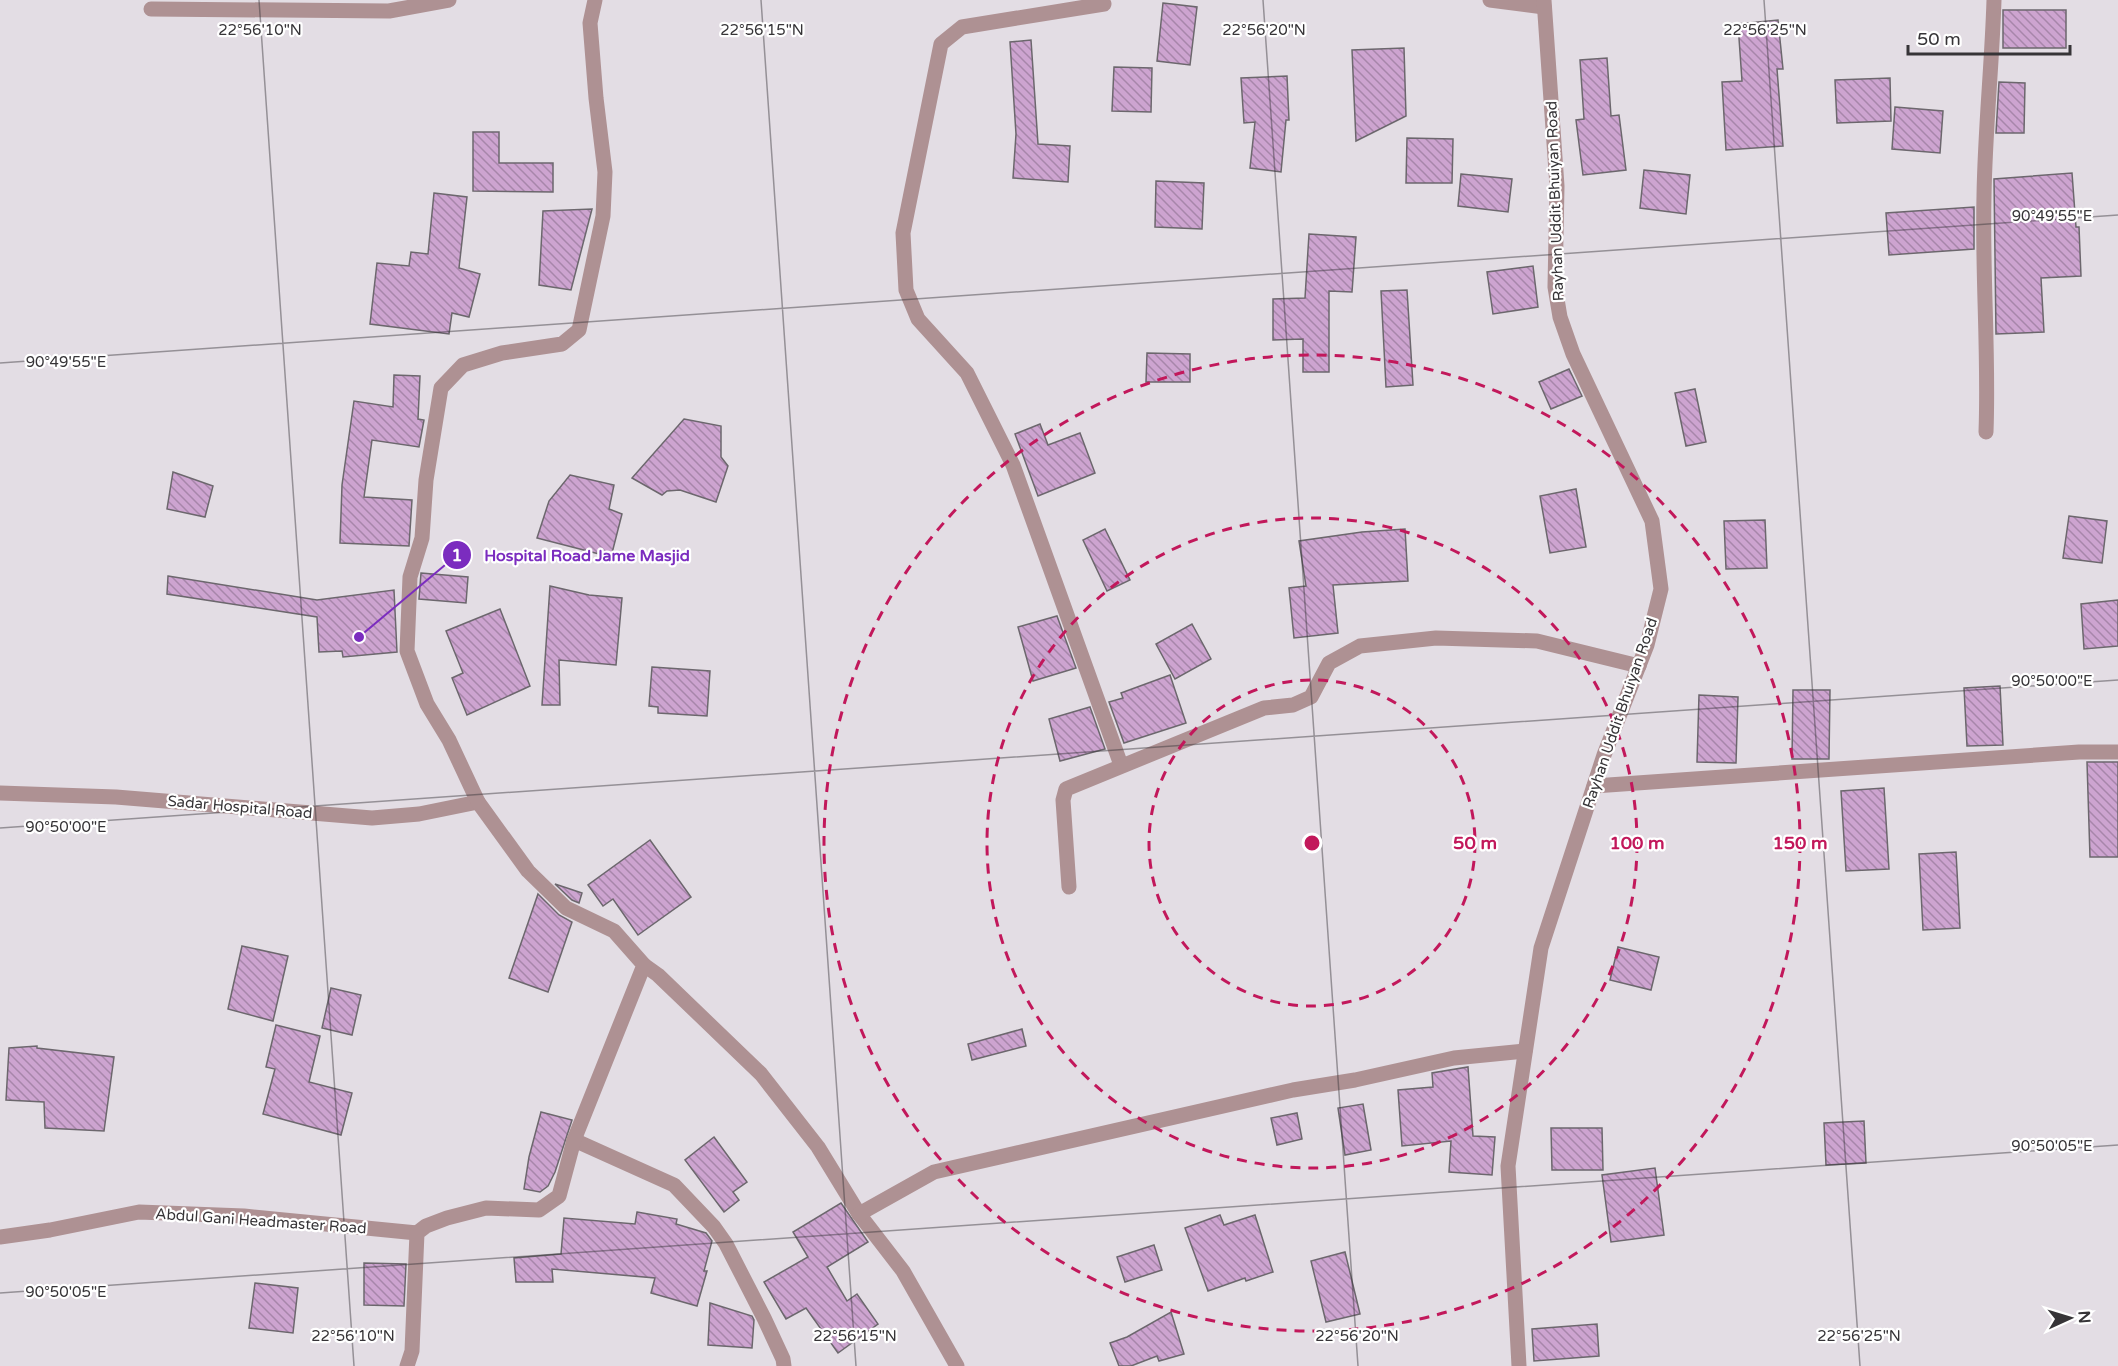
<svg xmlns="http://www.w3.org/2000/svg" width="2118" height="1366" font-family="'Varela Round',sans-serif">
	<defs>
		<pattern id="building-back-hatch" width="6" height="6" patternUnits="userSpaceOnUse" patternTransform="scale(1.5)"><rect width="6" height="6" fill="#cda4d0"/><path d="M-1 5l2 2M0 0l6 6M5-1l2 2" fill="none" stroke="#a786aa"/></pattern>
	</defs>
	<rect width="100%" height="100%" fill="#e3dde4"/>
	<g fill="url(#building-back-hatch)" stroke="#6c676d" stroke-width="1.5">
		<path d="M1163,3L1197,7L1190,65L1157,61Z"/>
		<rect x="2003" y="10" width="63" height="38"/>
		<path d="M1778,20L1783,69H1777L1783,146L1726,150L1722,82L1742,81L1738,24Z"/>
		<path d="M1031,40L1038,144L1070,146L1068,182L1013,178L1016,134L1010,42Z"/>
		<path d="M1404,48L1406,116L1356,141L1352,50Z"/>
		<path d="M1607,58L1611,116L1619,115L1626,170L1583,175L1576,120L1584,119L1580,60Z"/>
		<path d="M1114,67L1152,68L1151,112L1112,111Z"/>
		<path d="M1287,76L1289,120H1286L1281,172L1250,168L1255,122L1244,123L1241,78Z"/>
		<path d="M1890,78L1891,121L1837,123L1835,80Z"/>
		<path d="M1999,82L2025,83L2024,133H1996Z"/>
		<path d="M1895,107L1943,111L1940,153L1892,149Z"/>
		<path d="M473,132H499V163H553V192L473,191Z"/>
		<path d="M1407,138L1453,139L1452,183H1406Z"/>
		<path d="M1644,170L1690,175L1686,214L1640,208Z"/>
		<path d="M2072,173L2076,227H2079L2081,276L2041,278L2044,332L1996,334L1994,179Z"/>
		<path d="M1461,174L1512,179L1508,212L1458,206Z"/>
		<path d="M1156,181L1204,183L1202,229L1155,227Z"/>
		<path d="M434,193L467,197L459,268L480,274L469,317L452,313L449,334L370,324L377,263L409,266L411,252L428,254Z"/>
		<path d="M1974,207V249L1889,255L1886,213Z"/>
		<path d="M592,209L571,290L539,285L543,211Z"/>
		<path d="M1309,234L1356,237L1352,292L1329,291V372H1303V339L1273,340V299L1305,298Z"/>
		<path d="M1533,266L1538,307L1493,314L1487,272Z"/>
		<path d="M1407,290L1413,385L1386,387L1381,291Z"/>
		<path d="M1147,353L1190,354V382H1146Z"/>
		<path d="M1569,369L1582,396L1551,409L1539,382Z"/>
		<path d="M394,375L420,376L418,419L424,420L419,447L372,440L364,497L412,500L409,546L340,543L342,485L354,401L393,407Z"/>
		<path d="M1695,389L1706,442L1686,446L1675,393Z"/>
		<path d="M684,419L721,426V457L728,466L716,502L680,490L667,491L662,495L632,478Z"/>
		<path d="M1040,424L1048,445L1080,433L1095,473L1038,496L1015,434Z"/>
		<path d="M173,472L213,486L205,517L167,509Z"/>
		<path d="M570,475L614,485L609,509L622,514L611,557L537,538L549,501Z"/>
		<path d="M1576,489L1586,547L1550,553L1540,496Z"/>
		<path d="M2069,516L2107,521L2102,563L2063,558Z"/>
		<path d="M1765,520L1767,568L1726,569L1724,521Z"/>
		<path d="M1105,529L1130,580L1107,591L1083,540Z"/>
		<path d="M1405,529L1408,581L1333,585L1338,633L1294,638L1289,588L1306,586L1299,541L1362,532Z"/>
		<path d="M421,573L468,577L466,603L419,599Z"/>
		<path d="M168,576L317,600L394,590L397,652L343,657L342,651L319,652L317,617L167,594Z"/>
		<path d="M550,586L589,595L622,598L616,665L559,660L560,705H542Z"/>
		<path d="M2118,600V646L2084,649L2081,604Z"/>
		<path d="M500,609L530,686L467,715L452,678L463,673L446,631Z"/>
		<path d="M1057,616L1076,668L1033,681L1018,627Z"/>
		<path d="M1192,624L1211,659L1175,679L1156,644Z"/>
		<path d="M652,667L710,671L707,716L658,713V707L649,706Z"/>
		<path d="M1170,675L1186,723L1124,743L1109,702L1123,698L1121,693Z"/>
		<path d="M2000,686L2003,745L1967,746L1964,688Z"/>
		<path d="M1793,690H1830L1829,759H1792Z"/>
		<path d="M1699,695L1738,697L1736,763L1697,762Z"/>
		<path d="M1090,707L1105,749L1060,761L1049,719Z"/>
		<path d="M2087,762H2118V857H2090Z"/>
		<path d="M1884,788L1889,869L1846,871L1841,791Z"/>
		<path d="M650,840L691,897L638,935L613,899L603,906L588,885Z"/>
		<path d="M1956,852L1960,928L1923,930L1919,854Z"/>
		<path d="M555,884L582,893L579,903L572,900Z"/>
		<path d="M538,894L559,915L572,922L548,992L509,978Z"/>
		<path d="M242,946L288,956L273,1021L228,1009Z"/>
		<path d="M1618,947L1659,957L1651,990L1610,980Z"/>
		<path d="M331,988L361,995L352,1035L322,1028Z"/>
		<path d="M276,1025L320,1036L309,1082L352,1093L341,1135L263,1114L275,1069L266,1067Z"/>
		<path d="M1022,1029L1026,1046L972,1060L968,1044Z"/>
		<path d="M37,1046V1048L114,1057L104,1131L45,1128L44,1102L6,1100L9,1048Z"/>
		<path d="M1468,1067L1473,1136L1495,1137L1492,1175L1449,1172L1451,1141L1402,1146L1398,1090L1433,1087L1432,1073Z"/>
		<path d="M1363,1104L1371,1150L1345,1155L1338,1108Z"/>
		<path d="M541,1112L572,1120L555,1172L548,1186L540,1192L524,1189L529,1157Z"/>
		<path d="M1297,1113L1302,1139L1277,1145L1271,1118Z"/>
		<path d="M1864,1121L1866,1163L1826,1165L1824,1123Z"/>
		<path d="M1551,1128H1602L1603,1170H1552Z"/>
		<path d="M714,1137L747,1182L733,1192L739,1200L724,1212L685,1160Z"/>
		<path d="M1655,1168L1664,1235L1611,1242L1602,1175Z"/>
		<path d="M841,1203L868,1242L827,1267L847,1301L857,1294L878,1324L838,1353L806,1308L786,1319L764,1282L808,1257L793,1232Z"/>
		<path d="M637,1212L677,1219L676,1224L706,1233L712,1241L704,1271H707L697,1306L651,1293L655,1278L552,1269L553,1282H516L514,1258L561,1254L564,1218L635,1224Z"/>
		<path d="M1220,1215L1224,1225L1255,1215L1273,1272L1246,1281L1245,1278L1208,1291L1185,1228Z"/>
		<path d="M1154,1245L1162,1270L1125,1282L1117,1257Z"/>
		<path d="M1345,1252L1360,1314L1326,1322L1311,1261Z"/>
		<path d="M364,1263L406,1264L404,1306L364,1305Z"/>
		<path d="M255,1283L298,1288L293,1333L249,1328Z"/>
		<path d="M710,1303L752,1316L754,1320L752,1348L708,1345Z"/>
		<path d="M1171,1312L1184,1354L1159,1361L1157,1356L1131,1366H1119L1110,1343L1127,1337Z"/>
		<path d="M1597,1324L1599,1356L1534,1361L1532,1329Z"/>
	</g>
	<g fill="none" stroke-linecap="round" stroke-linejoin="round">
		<path stroke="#ae9193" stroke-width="15" d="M0,793L116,797L372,818L419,814L478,802"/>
		<g stroke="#ae9193" stroke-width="15">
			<path d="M1490,0L1544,7"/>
			<path d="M1104,4L962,27L941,44L903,233L906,290L918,319L967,373L1013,465L1121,765"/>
			<path d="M151,9L389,11L449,0"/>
			<path d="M1986,432C1989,353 1982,275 1984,196C1985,130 1992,65 1994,0"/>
			<path d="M1594,786L2079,752H2118"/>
			<path d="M1069,887L1063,800L1066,789L1264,708L1293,705L1311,697L1329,663L1360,646L1436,638L1537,641L1639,666"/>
			<path d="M644,965L658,975L761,1074L818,1147L859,1214L903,1271L957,1366"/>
			<path d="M574,1140L674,1185L714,1227L726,1244L764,1318L783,1359L784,1366"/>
			<path d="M859,1214L934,1172L1293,1090L1355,1080L1454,1058L1525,1051"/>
			<path d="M0,1237L50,1230L139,1212L244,1216L417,1233"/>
			<path d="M407,1366L412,1351L417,1233L426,1226L447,1218L486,1208L539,1210L559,1196L574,1140L644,965L614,931L566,908L528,871L478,802L449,740L427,704L407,651L410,577L422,538L426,480L441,388L463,365L502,353L562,344L579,330L603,216L605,172L596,98L590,23L595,0"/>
			<path d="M1519,1366L1508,1166L1541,948L1604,755L1647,645L1661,589L1652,521L1573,354L1560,317L1555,287L1557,186L1544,0"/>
		</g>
	</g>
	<path fill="none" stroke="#363437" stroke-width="1.5" stroke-opacity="0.45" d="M259,0L354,1366M761,0L856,1366M1263,0L1358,1366M1764,0L1860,1366M0,363L2118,215M0,828L2118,680M0,1293L2118,1145"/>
	<g fill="none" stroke="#c2185b" stroke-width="3" stroke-dasharray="10 8">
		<circle cx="1312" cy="843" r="163"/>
		<circle cx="1312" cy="843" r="325"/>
		<circle cx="1312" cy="843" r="488"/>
	</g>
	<g text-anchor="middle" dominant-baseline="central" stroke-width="4.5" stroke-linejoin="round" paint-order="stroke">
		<g font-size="15" fill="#363437" stroke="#fff">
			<text transform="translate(1555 201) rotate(-92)">Rayhan Uddit Bhuiyan Road</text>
			<text transform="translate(1620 713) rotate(-71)">Rayhan Uddit Bhuiyan Road</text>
			<text transform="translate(240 807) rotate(5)">Sadar Hospital Road</text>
			<text transform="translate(261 1221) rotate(4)">Abdul Gani Headmaster Road</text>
		</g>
	</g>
	<g font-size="15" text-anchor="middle" fill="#363437" stroke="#fff" stroke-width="4.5" stroke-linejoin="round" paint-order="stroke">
		<text x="260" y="35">22°56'10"N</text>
		<text x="762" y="35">22°56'15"N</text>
		<text x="1264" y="35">22°56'20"N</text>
		<text x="1765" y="35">22°56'25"N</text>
		<text x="2052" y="221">90°49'55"E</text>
		<text x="66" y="367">90°49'55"E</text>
		<text x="2052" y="686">90°50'00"E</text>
		<text x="66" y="832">90°50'00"E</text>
		<text x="2052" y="1151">90°50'05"E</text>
		<text x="66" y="1297">90°50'05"E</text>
		<text x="353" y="1341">22°56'10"N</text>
		<text x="855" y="1341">22°56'15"N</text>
		<text x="1357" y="1341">22°56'20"N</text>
		<text x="1859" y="1341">22°56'25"N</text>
	</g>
	<circle cx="1312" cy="843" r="9" fill="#c2185b" stroke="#fff" stroke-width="3"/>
	<g font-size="18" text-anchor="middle" font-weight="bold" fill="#c2185b" stroke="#fff" stroke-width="4.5" stroke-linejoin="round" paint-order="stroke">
		<text x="1475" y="849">50 m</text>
		<text x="1637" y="849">100 m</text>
		<text x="1800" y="849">150 m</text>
	</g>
	<path fill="none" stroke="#7b2cbf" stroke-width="2" d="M359 637L457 555"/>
	<g fill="#7b2cbf" stroke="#fff" stroke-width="2">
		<circle cx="359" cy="637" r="6"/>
		<circle cx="457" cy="555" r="15"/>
	</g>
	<g font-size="18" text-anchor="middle" font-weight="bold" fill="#fff">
		<text x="457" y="561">1</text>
	</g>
	<g font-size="16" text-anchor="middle" font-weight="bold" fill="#7b2cbf" stroke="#fff" stroke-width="4.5" stroke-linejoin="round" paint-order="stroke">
		<text x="587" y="561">Hospital Road Jame Masjid</text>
	</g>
	<g transform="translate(2070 1318) rotate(86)" stroke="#ffffff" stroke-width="4.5" paint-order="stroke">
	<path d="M0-4.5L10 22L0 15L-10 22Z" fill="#363437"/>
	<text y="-9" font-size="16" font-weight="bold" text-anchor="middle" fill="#363437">N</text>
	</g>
	<path d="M1908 45v9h162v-9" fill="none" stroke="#363437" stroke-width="3"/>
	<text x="1917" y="45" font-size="18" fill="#363437" stroke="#ffffff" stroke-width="4.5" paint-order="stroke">50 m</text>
</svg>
